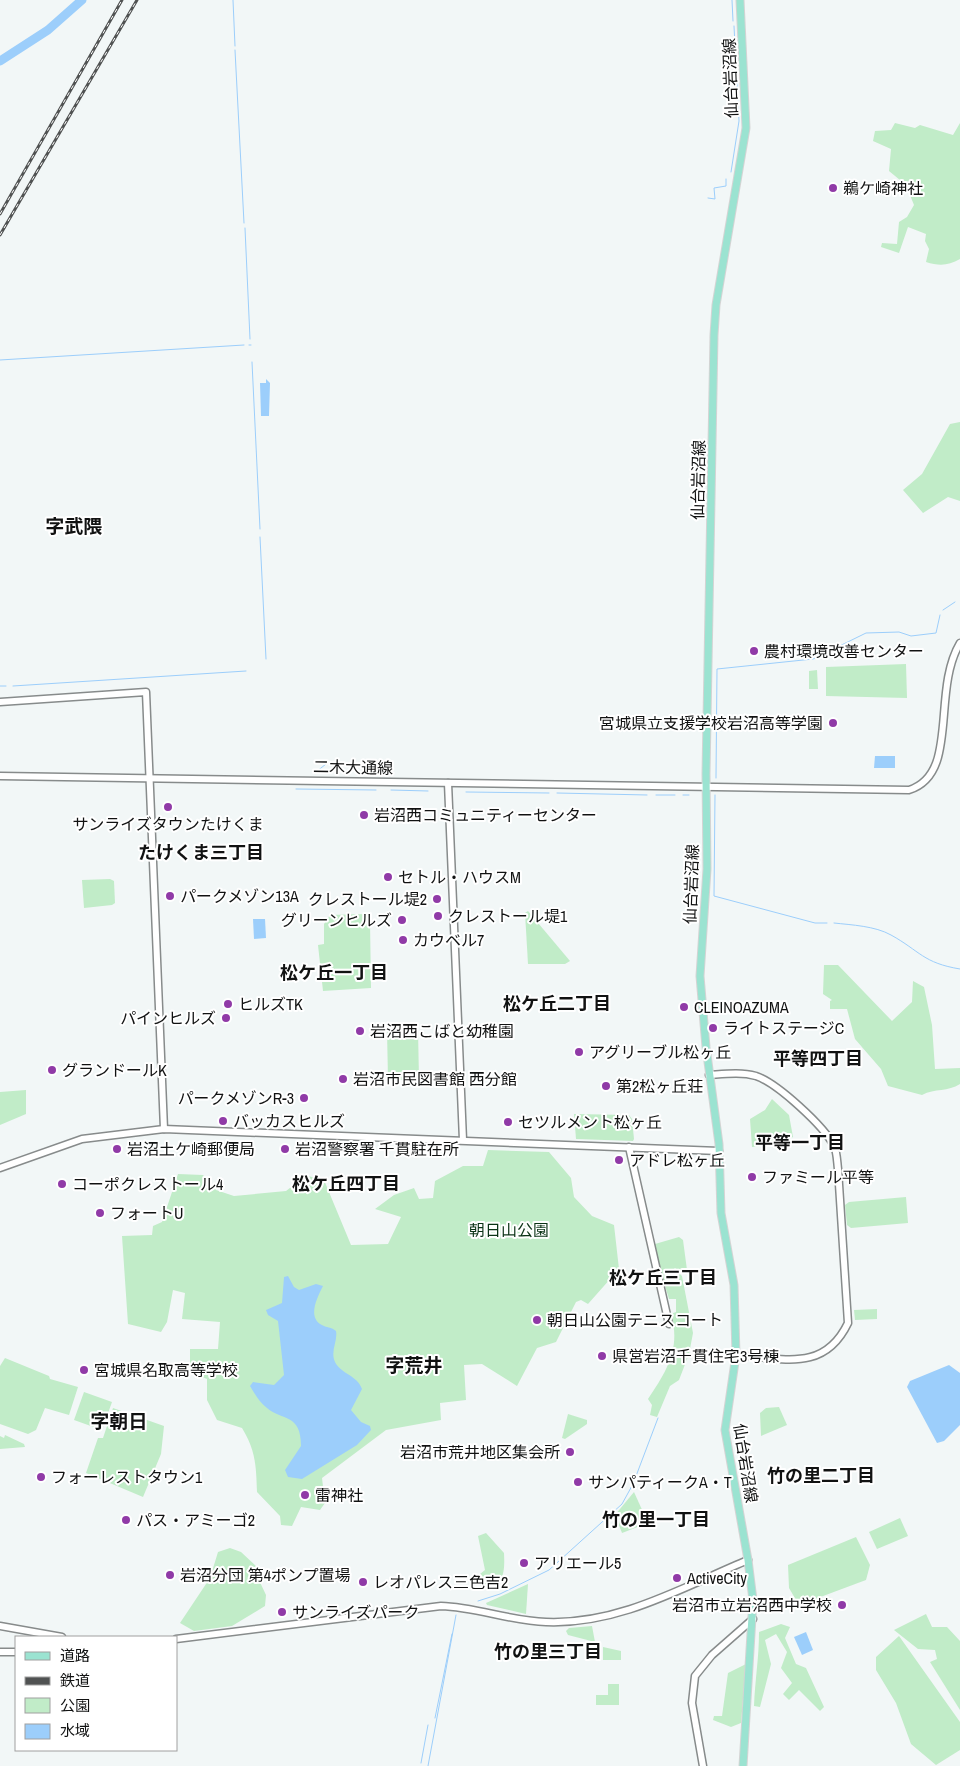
<svg xmlns="http://www.w3.org/2000/svg" width="960" height="1766" font-family="'Archivo Narrow','Noto Sans JP',sans-serif">
	<rect width="100%" height="100%" fill="#f2f7f7"/>
	<g fill="#c1ecc8">
		<path d="M895,123L915,128L920,125L953,135L960,123V259C948,266 939,266 926,262L929,249L925,241L926,234L908,227L899,253L881,247L882,243L897,244L899,222L907,217L914,205L906,185L889,171L891,149L873,141L875,131L891,130Z"/>
		<path d="M960,422V505V501L948,497L923,513L903,490L922,474L950,424Z"/>
		<path d="M906,664L907,698L826,696V667Z"/>
		<path d="M817,670L818,689H809V671Z"/>
		<path d="M110,879L114,881L115,903L112,905L84,908L82,880Z"/>
		<path d="M528,911L570,961L565,964H528L525,913Z"/>
		<path d="M366,914L370,921L371,988L323,991L318,945L324,944V924L330,915Z"/>
		<path d="M824,965H838L892,1021L912,1002L913,981L924,987L932,1025L935,1069L960,1068V1084C948,1092 935,1088 922,1095L888,1086L881,1069L855,1039L847,1009H830V1001L832,1000L823,994Z"/>
		<path d="M418,1029L419,1080H388L387,1030Z"/>
		<path d="M26,1090V1114L0,1125V1092Z"/>
		<path d="M772,1099L789,1115L793,1137L779,1145L752,1147L750,1119L765,1110Z"/>
		<path d="M574,1114L629,1115L632,1119L634,1139L633,1141L576,1139Z"/>
		<path d="M488,1150L549,1152L571,1178L574,1197L592,1216L614,1225L619,1269L588,1304L581,1300L576,1302L556,1342L537,1348L517,1386L482,1364L464,1365L466,1400L440,1403L441,1420L386,1430L322,1478L325,1503L320,1510L301,1507L292,1526L281,1525L280,1516L257,1492C256,1466 256,1451 242,1428L217,1420L207,1400V1379L190,1372V1349H218L220,1322L182,1319L185,1293L173,1290L167,1322L161,1332L128,1324L122,1236L152,1235L153,1226L162,1222L178,1174L203,1175L216,1190L234,1196L286,1191L299,1181L300,1174L324,1180L351,1245L388,1244L401,1217L375,1209L394,1195L414,1188L419,1199L433,1198L435,1181L463,1166H483Z"/>
		<path d="M906,1197L908,1223L851,1228L847,1225L845,1205L849,1202Z"/>
		<path d="M679,1237L683,1240L687,1270L680,1272L675,1268H674L682,1276L693,1333L689,1354L679,1380L670,1386L657,1417L650,1415L652,1405L648,1399C667,1371 681,1348 671,1314L676,1312V1299H669L654,1249L655,1244Z"/>
		<path d="M877,1309V1319L855,1320L854,1310Z"/>
		<path d="M5,1358L49,1376L50,1379L78,1387L69,1415L45,1408L36,1430L28,1434L0,1424V1366Z"/>
		<path d="M84,1392L112,1402L102,1430L74,1420Z"/>
		<path d="M779,1407L787,1425L761,1436L760,1413L766,1408Z"/>
		<path d="M113,1408L164,1426L161,1454L143,1497L86,1473L98,1438H103Z"/>
		<path d="M568,1414L587,1420V1424L565,1439L562,1438Z"/>
		<path d="M5,1435L24,1444L25,1447L0,1449V1436L4,1438Z"/>
		<path d="M634,1492L648,1523L622,1533L615,1515Z"/>
		<path d="M900,1518L908,1536L877,1549L869,1532Z"/>
		<path d="M486,1533L504,1553C505,1573 504,1588 481,1587L478,1582L480,1574L485,1570L478,1536Z"/>
		<path d="M856,1537L870,1565L866,1580L799,1605L789,1588L788,1565Z"/>
		<path d="M230,1548L241,1552L257,1567L258,1578L266,1595L265,1606L232,1626L194,1631L180,1623L210,1578L218,1552Z"/>
		<path d="M528,1584L526,1614L487,1605L486,1603Z"/>
		<path d="M926,1614L932,1627H947L960,1641V1710L930,1662L937,1659L935,1650L918,1649L894,1630Z"/>
		<path d="M781,1624L790,1627L785,1638L796,1664L806,1668L824,1707L820,1711L799,1690L789,1700L783,1694L792,1683L781,1668L787,1652L776,1634L765,1640L771,1664L760,1707L754,1706C755,1680 759,1658 759,1632Z"/>
		<path d="M592,1626L595,1642L568,1635L566,1631L569,1628Z"/>
		<path d="M899,1636L960,1722V1750L936,1765L911,1744L896,1703L876,1670V1657Z"/>
		<path d="M603,1647L621,1651V1660H603Z"/>
		<path d="M746,1664L741,1723L731,1727L713,1720L714,1716H722L728,1673Z"/>
		<path d="M608,1684H619V1705H596V1695H608Z"/>
	</g>
	<g fill="#9ccefb">
		<path d="M266,379L270,383L269,416H261L260,383H266Z"/>
		<path d="M875,756H895V768H874Z"/>
		<path d="M253,919H265L266,938L254,939Z"/>
		<path d="M288,1276L294,1287L299,1290L316,1284L323,1286C317,1298 306,1319 324,1326C329,1328 331,1327 336,1331C338,1341 330,1351 335,1362C341,1374 357,1375 362,1389L351,1410L361,1422L370,1426L371,1430L357,1445L302,1479L288,1477L285,1470L301,1446C301,1413 282,1421 267,1408C259,1402 255,1394 250,1386L253,1382L274,1385L284,1375L278,1321L268,1315L266,1310L282,1303L284,1277Z"/>
		<path d="M949,1365L960,1373V1425L944,1441L937,1443L907,1387L910,1381Z"/>
		<path d="M806,1632L813,1650L802,1655L794,1637Z"/>
	</g>
	<g fill="none" stroke-linecap="round" stroke-linejoin="round">
		<g stroke="#9ccefb" stroke-width="1">
			<path d="M233,0L235,46"/>
			<path d="M732,0L733,21"/>
			<path d="M235,50L244,223"/>
			<path d="M731,172L739,121L734,26"/>
			<path d="M708,198L715,199L714,188L726,186V179"/>
			<path d="M245,228L250,339"/>
			<path d="M249,345H251"/>
			<path d="M0,360L244,345"/>
			<path d="M252,362L260,529"/>
			<path d="M260,537L266,659"/>
			<path d="M943,610L955,602"/>
			<path d="M0,686H6"/>
			<path d="M13,686L246,671"/>
			<path d="M316,772L326,764"/>
			<path d="M716,778L717,669L813,659L866,633L899,632L911,636L936,633L940,615"/>
			<path d="M296,789L376,790"/>
			<path d="M391,790L428,791"/>
			<path d="M466,792L549,793"/>
			<path d="M557,793L647,795"/>
			<path d="M656,795H675"/>
			<path d="M683,795H689"/>
			<path d="M715,795L714,896L815,923H827"/>
			<path d="M834,923C852,925 875,926 891,935C920,951 923,963 960,969"/>
			<path d="M478,1601L500,1594L549,1570L622,1504L633,1484L658,1418"/>
			<path d="M435,1718L452,1634"/>
			<path d="M421,1763L428,1725"/>
			<path d="M428,1766L456,1615"/>
		</g>
		<path stroke="#9ccefb" stroke-width="9" d="M0,61L48,30L82,0"/>
		<g stroke="#878b8b" stroke-width="9">
			<g id="secondary">
				<path d="M0,702L146,692L164,1129"/>
				<path d="M0,776L909,790C960,774 931,692 960,643"/>
				<path d="M448,783L463,1140"/>
				<path d="M709,1075C725,1074 741,1072 756,1076C777,1083 824,1126 834,1146C837,1152 837,1161 838,1169L848,1323C824,1373 783,1358 736,1355"/>
				<path d="M629,1147L669,1324"/>
				<path d="M0,1168L82,1139L164,1129L719,1151"/>
				<path d="M0,1626L62,1637"/>
				<path d="M176,1639L441,1606C476,1607 510,1621 546,1622C619,1625 683,1587 748,1560"/>
				<path d="M0,1652H16"/>
				<path d="M703,1766L692,1703L695,1676L712,1655L753,1619"/>
			</g>
		</g>
		<g stroke="#d4d4d4" stroke-width="9">
			<path id="primary" d="M740,0L746,128L716,305L714,335L706,774L707,869L700,976L706,1047L719,1144L721,1213L734,1285L736,1355L725,1430L748,1560L753,1600L743,1766"/>
		</g>
		<use href="#secondary" stroke="#fff" stroke-width="6"/>
		<use href="#primary" stroke="#9be3d1" stroke-width="7"/>
		<g stroke="#505252" stroke-width="3">
			<g id="rail">
				<path d="M0,214L122,0"/>
				<path d="M0,235L137,0"/>
			</g>
		</g>
		<use href="#rail" stroke="#fff" stroke-width="1" stroke-dasharray="4" stroke-linecap="butt"/>
	</g>
	<g fill="#903aa7" stroke="#fff" stroke-width="2">
		<circle cx="833" cy="188" r="5"/>
		<circle cx="754" cy="651" r="5"/>
		<circle cx="833" cy="723" r="5"/>
		<circle cx="168" cy="807" r="5"/>
		<circle cx="364" cy="815" r="5"/>
		<circle cx="388" cy="877" r="5"/>
		<circle cx="170" cy="896" r="5"/>
		<circle cx="437" cy="899" r="5"/>
		<circle cx="438" cy="916" r="5"/>
		<circle cx="402" cy="920" r="5"/>
		<circle cx="403" cy="940" r="5"/>
		<circle cx="228" cy="1004" r="5"/>
		<circle cx="684" cy="1007" r="5"/>
		<circle cx="226" cy="1018" r="5"/>
		<circle cx="713" cy="1028" r="5"/>
		<circle cx="360" cy="1031" r="5"/>
		<circle cx="579" cy="1052" r="5"/>
		<circle cx="52" cy="1070" r="5"/>
		<circle cx="343" cy="1079" r="5"/>
		<circle cx="606" cy="1086" r="5"/>
		<circle cx="304" cy="1098" r="5"/>
		<circle cx="223" cy="1121" r="5"/>
		<circle cx="508" cy="1122" r="5"/>
		<circle cx="117" cy="1149" r="5"/>
		<circle cx="285" cy="1149" r="5"/>
		<circle cx="619" cy="1160" r="5"/>
		<circle cx="752" cy="1177" r="5"/>
		<circle cx="62" cy="1184" r="5"/>
		<circle cx="100" cy="1213" r="5"/>
		<circle cx="537" cy="1320" r="5"/>
		<circle cx="602" cy="1356" r="5"/>
		<circle cx="84" cy="1370" r="5"/>
		<circle cx="570" cy="1452" r="5"/>
		<circle cx="41" cy="1477" r="5"/>
		<circle cx="578" cy="1482" r="5"/>
		<circle cx="305" cy="1495" r="5"/>
		<circle cx="126" cy="1520" r="5"/>
		<circle cx="524" cy="1563" r="5"/>
		<circle cx="170" cy="1575" r="5"/>
		<circle cx="677" cy="1578" r="5"/>
		<circle cx="363" cy="1582" r="5"/>
		<circle cx="842" cy="1605" r="5"/>
		<circle cx="282" cy="1612" r="5"/>
	</g>
	<g text-anchor="middle" dominant-baseline="central" stroke-width="4" stroke-linejoin="round" paint-order="stroke">
		<g font-size="16" fill="#111212" stroke="#fff">
			<text transform="translate(730 78) rotate(-92)">仙台岩沼線</text>
			<text transform="translate(698 480) rotate(-89)">仙台岩沼線</text>
			<text transform="translate(353 767) rotate(1)">二木大通線</text>
			<text transform="translate(691 884) rotate(-88)">仙台岩沼線</text>
			<text transform="translate(746 1463) rotate(81)">仙台岩沼線</text>
		</g>
		<g font-size="16" fill="#111212" stroke="#fff" text-anchor="start">
			<text x="843" y="188">鵜ケ崎神社</text>
			<text x="764" y="651">農村環境改善センター</text>
			<text x="823" y="723" text-anchor="end">宮城県立支援学校岩沼高等学園</text>
			<text x="374" y="815">岩沼西コミュニティーセンター</text>
			<text x="168" y="824" text-anchor="middle">サンライズタウンたけくま</text>
			<text x="398" y="877">セトル・ハウスM</text>
			<text x="180" y="896">パークメゾン13A</text>
			<text x="427" y="899" text-anchor="end">クレストール堤2</text>
			<text x="448" y="916">クレストール堤1</text>
			<text x="392" y="920" text-anchor="end">グリーンヒルズ</text>
			<text x="413" y="940">カウベル7</text>
			<text x="238" y="1004">ヒルズTK</text>
			<text x="694" y="1007">CLEINOAZUMA</text>
			<text x="216" y="1018" text-anchor="end">パインヒルズ</text>
			<text x="723" y="1028">ライトステージC</text>
			<text x="370" y="1031">岩沼西こばと幼稚園</text>
			<text x="589" y="1052">アグリーブル松ヶ丘</text>
			<text x="62" y="1070">グランドールK</text>
			<text x="353" y="1079">岩沼市民図書館 西分館</text>
			<text x="616" y="1086">第2松ヶ丘荘</text>
			<text x="294" y="1098" text-anchor="end">パークメゾンR-3</text>
			<text x="233" y="1121">バッカスヒルズ</text>
			<text x="518" y="1122">セツルメント松ヶ丘</text>
			<text x="127" y="1149">岩沼土ケ崎郵便局</text>
			<text x="295" y="1149">岩沼警察署 千貫駐在所</text>
			<text x="629" y="1160">アドレ松ヶ丘</text>
			<text x="762" y="1177">ファミール平等</text>
			<text x="72" y="1184">コーポクレストール4</text>
			<text x="110" y="1213">フォートU</text>
			<text x="547" y="1320">朝日山公園テニスコート</text>
			<text x="612" y="1356">県営岩沼千貫住宅3号棟</text>
			<text x="94" y="1370">宮城県名取高等学校</text>
			<text x="560" y="1452" text-anchor="end">岩沼市荒井地区集会所</text>
			<text x="51" y="1477">フォーレストタウン1</text>
			<text x="588" y="1482">サンパティークA・T</text>
			<text x="315" y="1495">雷神社</text>
			<text x="136" y="1520">パス・アミーゴ2</text>
			<text x="534" y="1563">アリエール5</text>
			<text x="180" y="1575">岩沼分団 第4ポンプ置場</text>
			<text x="687" y="1578">ActiveCity</text>
			<text x="373" y="1582">レオパレス三色吉2</text>
			<text x="832" y="1605" text-anchor="end">岩沼市立岩沼西中学校</text>
			<text x="292" y="1612">サンライズパーク</text>
		</g>
		<g font-size="16" fill="#0b3316" stroke="#fff">
			<text x="509" y="1230">朝日山公園</text>
		</g>
		<g font-size="18" font-weight="bold" fill="#111212" stroke="#fff">
			<text x="201" y="852">たけくま三丁目</text>
			<text x="334" y="972">松ケ丘一丁目</text>
			<text x="557" y="1003">松ケ丘二丁目</text>
			<text x="818" y="1058">平等四丁目</text>
			<text x="800" y="1142">平等一丁目</text>
			<text x="346" y="1183">松ケ丘四丁目</text>
			<text x="663" y="1277">松ケ丘三丁目</text>
			<text x="821" y="1475">竹の里二丁目</text>
			<text x="656" y="1519">竹の里一丁目</text>
			<text x="548" y="1651">竹の里三丁目</text>
		</g>
		<g font-size="19" font-weight="bold" fill="#111212" stroke="#fff">
			<text x="74" y="526">字武隈</text>
			<text x="414" y="1365">字荒井</text>
			<text x="119" y="1421">字朝日</text>
		</g>
	</g>
	<rect x="15" y="1636" width="162" height="115" fill="#ffffff" stroke="#a0a0a0"/>
	<rect x="25" y="1652" width="25" height="8" fill="#9be3d1" stroke="#a0a0a0"/>
	<text x="60" y="1661" font-size="15" fill="#111212">道路</text>
	<rect x="25" y="1677" width="25" height="8" fill="#505252" stroke="#a0a0a0"/>
	<text x="60" y="1686" font-size="15" fill="#111212">鉄道</text>
	<rect x="25" y="1698" width="25" height="15" fill="#c1ecc8" stroke="#a0a0a0"/>
	<text x="60" y="1711" font-size="15" fill="#111212">公園</text>
	<rect x="25" y="1724" width="25" height="15" fill="#9ccefb" stroke="#a0a0a0"/>
	<text x="60" y="1736" font-size="15" fill="#111212">水域</text>
</svg>
